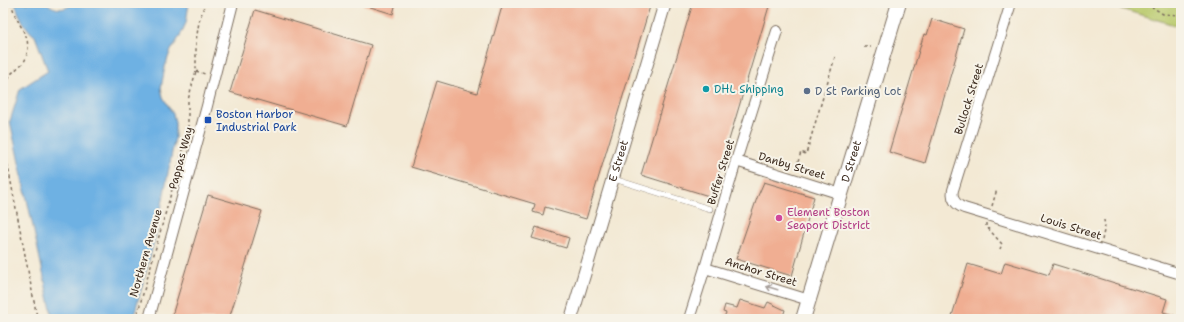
<svg xmlns="http://www.w3.org/2000/svg" width="1184" height="322" font-family="'Shantell Sans',sans-serif">
	<rect width="100%" height="100%" fill="#f7f3e8"/>
	<filter id="ink" filterUnits="userSpaceOnUse"><feTurbulence type="fractalNoise" baseFrequency=".025" numOctaves="2"/><feDisplacementMap in="SourceGraphic" scale="8" xChannelSelector="R" yChannelSelector="G"/><feConvolveMatrix kernelMatrix="1 2 1 2 8 2 1 2 1" color-interpolation-filters="sRGB"/></filter>
	<filter id="wash" filterUnits="userSpaceOnUse"><feTurbulence type="fractalNoise" baseFrequency=".012" numOctaves="4" result="noise"/><feDisplacementMap in="SourceGraphic" scale="16" xChannelSelector="R" yChannelSelector="G"/><feGaussianBlur stdDeviation="0.9" result="paint"/><feColorMatrix in="noise" values="0 0 0 0 0 0 0 0 0 0 0 0 0 0 0 0 0 1.4 0 .05"/><feComposite in="paint" operator="in"/></filter>
	<g filter="url(#wash)">
		<rect width="100%" height="100%" fill="#f3e9d4"/>
		<path fill="#baca6d" stroke="#7a7a46" d="M1101,3H1181V27Z"/>
		<path fill="#6eb1e3" stroke="#546e80" d="M15,3H47C55,11 66,10 74,3H189L186,23L180,36L170,52L165,67L161,88L163,97L173,114L175,122V137L157,230L133,319H53L10,121L20,89L48,71L35,36C26,30 18,14 15,3Z"/>
		<g id="blocks">
			<g fill="#f0ae92">
				<path d="M364,3H396L393,14L364,5Z"/>
				<path d="M503,3H651L586,219L545,207L543,215L533,212L535,204L411,167L437,81L477,93Z"/>
				<path d="M693,3H770L712,197L641,175Z"/>
				<path d="M255,10L371,45L347,126L230,92Z"/>
				<path d="M932,19L964,29L925,163L889,152L924,34L927,35Z"/>
				<path d="M764,182L814,197L792,276L736,259L757,198Z"/>
				<path d="M208,195L262,211L229,319H171Z"/>
				<path d="M536,227L569,238L566,248L532,238Z"/>
				<path d="M1005,262L1049,275L1053,264L1167,299L1163,312L1180,317V319H951L968,264L1001,274Z"/>
				<path d="M740,300L765,308L768,302L785,310L782,319H723L726,313L723,312L725,305L737,308Z"/>
			</g>
		</g>
	</g>
	<g filter="url(#ink)">
		<use href="#blocks" fill-opacity="0" stroke="#7b6d5e" stroke-width="1"/>
		<g fill="none" stroke-linecap="round" stroke-linejoin="round">
			<g stroke="#7b6d5e" stroke-width="6">
				<path id="service" d="M614,179L710,209"/>
			</g>
			<g stroke="#7b6d5e" stroke-width="12">
				<g id="minor">
					<path d="M1011,3L953,190C951,199 956,205 964,208L1181,274"/>
					<path d="M736,161L841,194"/>
					<path d="M705,268L809,300"/>
					<path d="M149,319L207,106L233,3"/>
					<path d="M689,319L705,268L736,161L777,31"/>
				</g>
			</g>
			<g stroke="#7b6d5e" stroke-width="14">
				<g id="tertiary">
					<path id="s1" d="M571,319L665,3"/>
				</g>
			</g>
			<g stroke="#7b6d5e" stroke-width="16">
				<g id="secondary">
					<path id="s2" d="M803,319L899,3"/>
				</g>
			</g>
			<g stroke="#7b6d5e" stroke-width="1.5" stroke-dasharray="3 3" stroke-linecap="butt">
				<path d="M1146,3L1163,14L1181,15"/>
				<path d="M864,47H871"/>
				<path d="M196,71L205,74"/>
				<path d="M3,113L6,104L4,86L11,74L24,62L26,58L28,48L27,38L15,15L11,3"/>
				<path d="M3,135H5L3,140"/>
				<path d="M3,141L37,317L36,319"/>
				<path d="M798,162L801,152L806,154L835,57"/>
				<path d="M992,206L997,189"/>
				<path d="M986,223V226L1002,244L1000,249"/>
				<path d="M1102,240L1105,226L1104,220"/>
				<path d="M136,319L188,132V100L196,71V41L199,22L205,3"/>
			</g>
			<use href="#service" stroke="#fff" stroke-width="5"/>
			<use href="#minor" stroke="#fff" stroke-width="10"/>
			<use href="#tertiary" stroke="#fff" stroke-width="12"/>
			<use href="#secondary" stroke="#fff" stroke-width="14"/>
		</g>
		<defs><path id="oneway-shaft" d="M-6 0H5M1.5-3L5.5 0L1.5 3" fill="none" stroke-width="1.6" stroke-linecap="round" stroke-linejoin="round"/></defs>
		<use stroke="#a79f9a" href="#oneway-shaft" transform="translate(772 288) rotate(-163)"/>
	</g>
	<circle fill="#0f9aa8" stroke="#f7f3e8" stroke-width="1.5" cx="706" cy="89" r="4"/>
	<circle fill="#5c6f8a" stroke="#f7f3e8" stroke-width="1.5" cx="807" cy="91" r="4"/>
	<rect fill="#1a4fb4" stroke="#f7f3e8" stroke-width="1.5" x="204" y="116" width="8" height="8" rx="2"/>
	<circle fill="#d1479c" stroke="#f7f3e8" stroke-width="1.5" cx="779" cy="218" r="4"/>
	<g text-anchor="middle" dominant-baseline="central" stroke-width="4" stroke-linejoin="round" paint-order="stroke">
		<g font-size="11" fill="#0d838f" stroke="#f7f3e8" text-anchor="start">
			<text x="714" y="89">DHL Shipping</text>
		</g>
		<g font-size="11" fill="#4e5e75" stroke="#f7f3e8" text-anchor="start">
			<text x="815" y="91">D St Parking Lot</text>
		</g>
		<g font-size="11" fill="#3b2a1e" stroke="#f7f3e8">
			<text transform="translate(969 99) rotate(-73)">Bullock Street</text>
			<text transform="translate(181 158) rotate(-75)">Pappas Way</text>
			<text stroke="none"><textPath href="#s1" startOffset="165">E Street</textPath></text>
			<text stroke="none"><textPath href="#s2" startOffset="165">D Street</textPath></text>
			<text transform="translate(792 166) rotate(17)">Danby Street</text>
			<text transform="translate(721 172) rotate(-73)">Buffer Street</text>
			<text transform="translate(1071 227) rotate(17)">Louis Street</text>
			<text transform="translate(146 253) rotate(-74)">Northern Avenue</text>
			<text transform="translate(761 272) rotate(17)">Anchor Street</text>
		</g>
		<g font-size="11" fill="#164399" stroke="#f7f3e8" text-anchor="start">
			<text x="216" y="114">Boston Harbor<tspan x="216" dy="13">Industrial Park</tspan></text>
		</g>
		<g font-size="11" fill="#b23c85" stroke="#f7f3e8" text-anchor="start">
			<text x="787" y="212">Element Boston<tspan x="787" dy="13">Seaport District</tspan></text>
		</g>
	</g>
	<rect width="1184" height="322" fill="none" stroke="#f7f3e8" stroke-width="16"/>
</svg>
